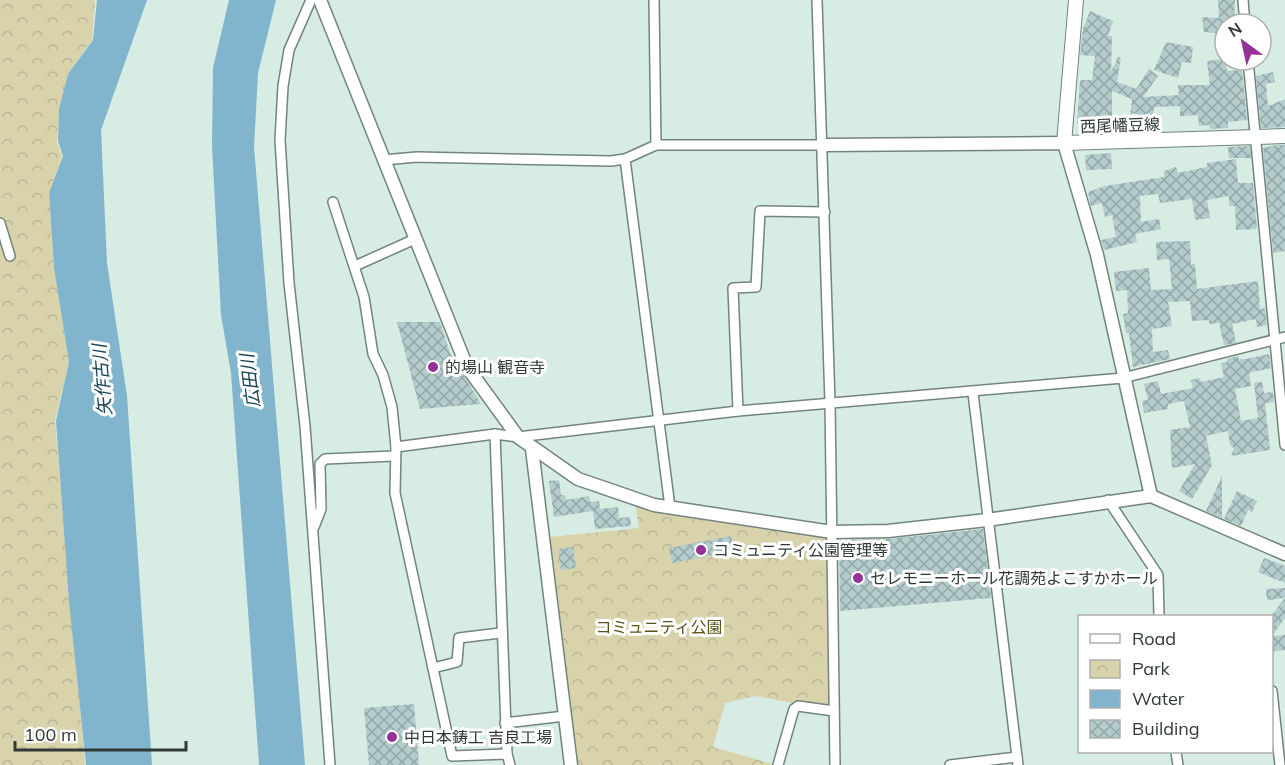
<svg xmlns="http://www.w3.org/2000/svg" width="1285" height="765" font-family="Mulish,'Noto Sans JP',sans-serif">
	<defs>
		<pattern id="park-crowns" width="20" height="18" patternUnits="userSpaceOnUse" patternTransform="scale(1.5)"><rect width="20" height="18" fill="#d9d3ac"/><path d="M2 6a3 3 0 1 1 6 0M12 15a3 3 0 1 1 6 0" fill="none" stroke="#bbb695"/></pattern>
		<pattern id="building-cross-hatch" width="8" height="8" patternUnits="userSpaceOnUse" patternTransform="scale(1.5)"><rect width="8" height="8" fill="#b4cccd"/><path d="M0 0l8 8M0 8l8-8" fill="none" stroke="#93a7a7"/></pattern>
	</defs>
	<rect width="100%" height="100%" fill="#d7ece2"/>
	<g fill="url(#park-crowns)">
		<path d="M0,0H95L92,40L68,74L59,112L57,142L62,156L49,194L54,268L69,362L55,421L85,765H0Z"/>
		<path d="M635,500L832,532L834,711L756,696L725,703L713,747L776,765H573L541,538L639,528Z"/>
	</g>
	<g fill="#81b4cd">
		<path d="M97,0H147L101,130L107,263L127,396L152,765H86L69,601L56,421L69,362L54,268L49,193L63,156L58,141L59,109L68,74L93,40Z"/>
		<path d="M229,0H276L258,73L254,147L305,765H259L231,373L221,315L212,146L213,68Z"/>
	</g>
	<g fill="url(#building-cross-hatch)">
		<path d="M1218,0H1235L1234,24H1225V34L1204,32L1202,17L1219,18Z"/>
		<path d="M1090,11L1113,21L1108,36H1112L1111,72L1118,57H1121L1117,82L1136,89L1149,69L1158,76L1143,97L1179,95L1178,85H1210L1207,61L1225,59L1227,71L1242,70L1247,120L1228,122V128L1210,129L1209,125L1199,126L1198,115L1180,116V106L1154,107L1153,119L1133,113L1130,117L1132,99L1112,91V116H1124V132L1103,133V125L1077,123L1080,80H1092L1095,56L1080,55L1083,29Z"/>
		<path d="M1166,42L1193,47L1191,63L1182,62L1178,78L1154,70Z"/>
		<path d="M1273,72L1275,82L1266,84L1268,106L1285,99V127L1261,128L1256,76Z"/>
		<path d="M1276,145H1285V251L1273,253L1263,148Z"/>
		<path d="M1250,146L1251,158H1229L1228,147Z"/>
		<path d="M1111,153L1112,169L1086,170L1085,155Z"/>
		<path d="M1236,159L1238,183H1253L1257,229L1236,230L1235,206H1229V196L1207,200L1210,218L1195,220L1192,199L1160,203L1158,194L1140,196L1141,222L1159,219L1161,229L1135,234L1137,242L1104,250L1101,240L1116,237L1112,215L1105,217L1102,203L1091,206L1088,192L1105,186L1164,177V171L1176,167L1178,173L1207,167V163Z"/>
		<path d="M1190,241L1191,264H1195L1197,289L1258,281L1260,309L1265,308L1267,325L1257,327L1256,319L1232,324L1236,343L1224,345L1219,323L1209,324V320L1192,321L1190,301L1168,302L1172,326L1152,329L1153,352L1168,350L1170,359L1133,367L1129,333H1126L1123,314L1128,313L1127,290L1116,291L1114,272L1149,268L1151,290L1172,289L1169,259L1157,260L1156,242Z"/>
		<path d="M397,322H440L450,353L481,404L420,409Z"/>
		<path d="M1269,354L1271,368L1249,373L1251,386L1235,389L1241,421L1258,418L1254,383L1262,382L1264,393L1273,392L1274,402L1265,403L1270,450L1231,456L1234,448L1230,445L1228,431L1206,436L1212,465L1192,499L1179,491L1195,464L1172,468L1170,430L1190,427L1184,401L1168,404V409L1144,413L1142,401L1148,400L1144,384L1158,381L1161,394L1193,388L1191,380L1200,378L1201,382L1224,377L1221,363L1227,362V359L1238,356L1239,359H1246Z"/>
		<path d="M1222,476V518L1206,511Z"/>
		<path d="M559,480L561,495H565L566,500L589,496L590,502L599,501L600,509L618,507L619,518L630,517L631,526L595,529L593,511L554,517L549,481Z"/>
		<path d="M1237,491L1257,501L1252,512L1248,510L1241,526L1224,519Z"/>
		<path d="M983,529L991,598L840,611L839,540L889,539Z"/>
		<path d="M731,536L734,551L672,563L669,548Z"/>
		<path d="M573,547L576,568L561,570L558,549Z"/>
		<path d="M1264,558L1285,566V583L1258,572Z"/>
		<path d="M1285,588V618L1272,636V615L1285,598L1267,600L1266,589Z"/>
		<path d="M1285,635V650L1273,651L1272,636Z"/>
		<path d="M414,704L419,765H369L364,708Z"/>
	</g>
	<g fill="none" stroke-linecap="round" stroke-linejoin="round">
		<g stroke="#72857c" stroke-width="12">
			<g id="minor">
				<path d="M311,0L289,50L283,86L280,140L289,283L305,426L330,765"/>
				<path d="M654,0L656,145"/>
				<path d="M817,0L830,403L835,765"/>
				<path d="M1243,0L1245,24"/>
				<path d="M1248,60L1285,445"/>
				<path d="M625,159L670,507"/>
				<path d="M383,160L417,157L611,161L625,159L656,145H824"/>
				<path d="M333,202L364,297L373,354L383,375L392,407L396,447"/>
				<path d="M0,223L10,256"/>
				<path d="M355,266L415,239"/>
				<path d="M973,393L1018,765"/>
				<path d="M738,411L733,288L756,287L760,211L825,212"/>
				<path d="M495,434L507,754"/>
				<path d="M1108,500L1158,575L1159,616"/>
				<path d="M314,527L321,509L320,464L325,459L394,456"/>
				<path d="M433,668L457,662L459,638L500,633"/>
				<path d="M1272,691L1280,765"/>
				<path d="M505,723L565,716"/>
				<path d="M1176,752L1178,765"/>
				<path d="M510,765L507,754L452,756L395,493L396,447L495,434L518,437L738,411L1123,378L1285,337"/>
				<path d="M778,765L794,709L798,706L834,711"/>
				<path d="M950,765L1017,757"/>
			</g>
		</g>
		<g stroke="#72857c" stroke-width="15">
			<g id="tertiary">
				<path d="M320,0L467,367L518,437L578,479L654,505L832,532L888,531L987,520L1151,496L1285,554"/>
				<path d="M824,145L1064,143L1097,255L1151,496"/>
				<path d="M532,449L571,765"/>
			</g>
		</g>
		<g stroke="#72857c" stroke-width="16">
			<path id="secondary" d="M1076,0L1064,143L1285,136"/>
		</g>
		<use href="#minor" stroke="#fff" stroke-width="9"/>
		<use href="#tertiary" stroke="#fff" stroke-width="12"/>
		<use href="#secondary" stroke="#fff" stroke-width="14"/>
	</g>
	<g fill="#963197" stroke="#fff" stroke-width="2">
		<circle cx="433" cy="367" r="6"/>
		<circle cx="701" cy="550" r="6"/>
		<circle cx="858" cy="578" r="6"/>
		<circle cx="392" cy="737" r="6"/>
	</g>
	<g text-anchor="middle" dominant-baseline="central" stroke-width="6" stroke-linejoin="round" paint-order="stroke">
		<g font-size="16" fill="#313a36" stroke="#fff">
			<text transform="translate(1120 125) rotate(-2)">西尾幡豆線</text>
		</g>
		<g font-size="16" fill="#313a36" stroke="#fff" text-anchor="start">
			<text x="445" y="367">的場山 観音寺</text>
			<text x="713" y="550">コミュニティ公園管理等</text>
			<text x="870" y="578">セレモニーホール花調苑よこすかホール</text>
			<text x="404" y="737">中日本鋳工 吉良工場</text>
		</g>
		<g font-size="16" fill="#5b521a" stroke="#fff">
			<text x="659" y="627">コミュニティ公園</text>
		</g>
		<g font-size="18" font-style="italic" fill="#184356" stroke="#fff">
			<text transform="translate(102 380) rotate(-95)">矢作古川</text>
			<text transform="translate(250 381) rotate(-97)">広田川</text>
		</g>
	</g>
	<rect x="1078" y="615" width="195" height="138" fill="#ffffff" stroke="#adb0af" stroke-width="1.5"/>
	<rect x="1090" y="634" width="30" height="9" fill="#ffffff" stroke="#adb0af" stroke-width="1.5"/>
	<text x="1132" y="645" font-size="18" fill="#313a36">Road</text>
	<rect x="1090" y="660" width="30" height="18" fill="url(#park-crowns)" stroke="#adb0af" stroke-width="1.5"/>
	<text x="1132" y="675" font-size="18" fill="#313a36">Park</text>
	<rect x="1090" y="690" width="30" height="18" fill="#81b4cd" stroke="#adb0af" stroke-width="1.5"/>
	<text x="1132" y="705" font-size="18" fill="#313a36">Water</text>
	<rect x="1090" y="720" width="30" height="18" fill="url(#building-cross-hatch)" stroke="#adb0af" stroke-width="1.5"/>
	<text x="1132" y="735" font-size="18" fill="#313a36">Building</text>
	<g transform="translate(1243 42) rotate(327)"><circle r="28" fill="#ffffff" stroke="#adb0af" stroke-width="1.5"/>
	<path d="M0-4.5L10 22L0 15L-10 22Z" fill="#963197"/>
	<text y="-9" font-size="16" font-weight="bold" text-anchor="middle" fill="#313a36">N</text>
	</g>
	<path d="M15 741v9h171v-9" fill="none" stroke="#313a36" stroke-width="3"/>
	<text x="24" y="741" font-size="18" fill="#313a36" stroke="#ffffff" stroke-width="4.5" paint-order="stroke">100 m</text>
</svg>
